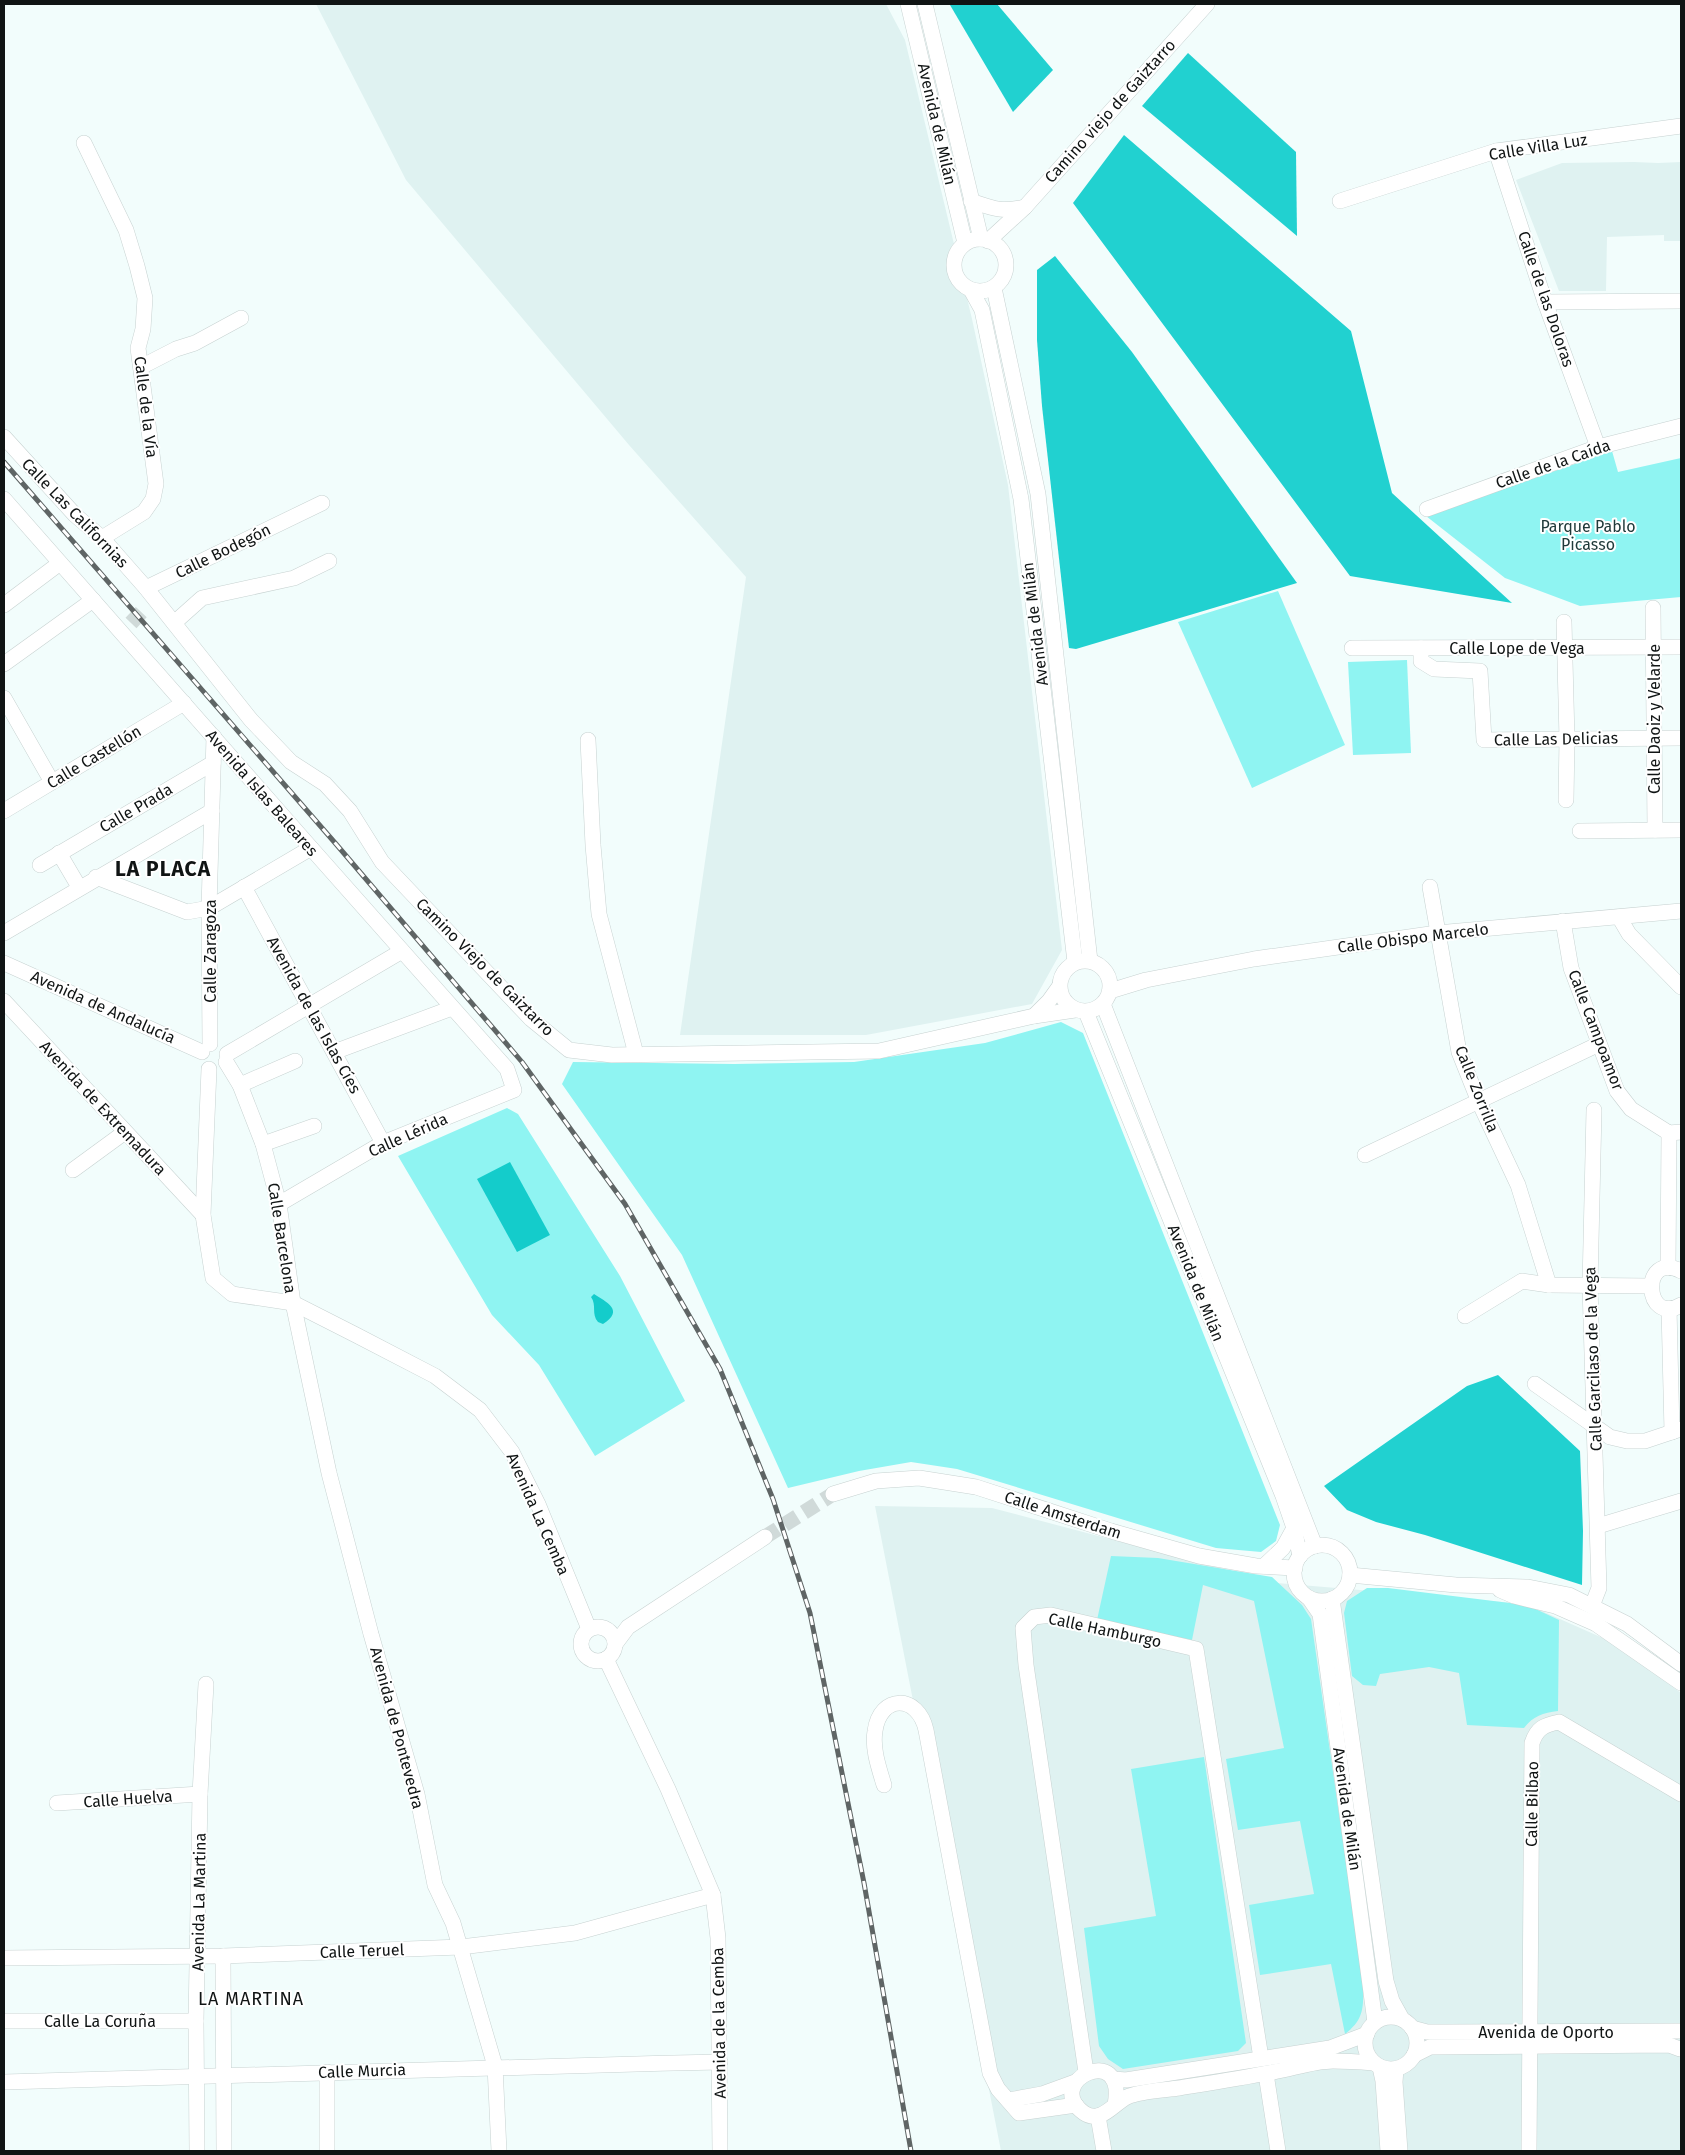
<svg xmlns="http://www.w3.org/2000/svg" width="1685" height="2155" font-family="'Fira Sans',sans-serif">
	<rect width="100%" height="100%" fill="#f2fdfc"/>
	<g fill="#dff2f1">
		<path d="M316,4H886L905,40L972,319L1008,485L1062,950L1032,1004L866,1035H680L746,577L629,445L406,180Z"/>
		<path d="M1634,162L1658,163L1681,162V241H1664V235L1607,237L1606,291H1559L1516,180L1562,163Z"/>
		<path d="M875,1506L992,1508L1277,1583L1526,1604L1605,1639L1624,1651L1681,1693V2151H1001Z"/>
	</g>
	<g fill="#8ff4f2">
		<path d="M1612,451L1618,472L1681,458V597L1580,606L1505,578L1426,516Z"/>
		<path d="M1278,591L1345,745L1252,788L1178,622Z"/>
		<path d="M1407,660L1411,753L1353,755L1348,662Z"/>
		<path d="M1061,1022L1083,1033L1280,1525L1276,1541L1261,1552L1216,1548L957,1469L911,1462L859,1471L788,1488L682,1255L562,1084L573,1062L734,1064L854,1062L985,1043Z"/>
		<path d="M507,1108L518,1114L620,1276L685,1401L595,1456L539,1365L492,1315L398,1156Z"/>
		<path d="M1111,1556L1158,1558L1272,1577L1302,1605L1311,1619L1363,1981C1363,2005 1366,2018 1345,2034L1331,1964L1260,1975L1249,1905L1314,1894L1300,1821L1238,1830L1226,1759L1284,1748L1254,1601L1203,1585L1192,1640L1097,1620Z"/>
		<path d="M1367,1588H1388L1527,1605L1559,1620L1558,1711C1543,1713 1533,1716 1524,1728L1467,1725L1459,1673L1429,1667L1380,1674L1376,1686L1363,1685L1352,1676L1344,1613L1347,1601Z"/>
		<path d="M1204,1757L1246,2043L1238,2051L1123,2069L1108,2059L1099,2046L1084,1928L1156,1916L1131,1769Z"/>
	</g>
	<g fill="#21d1d0">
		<path d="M952,4H997L1053,70L1013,112L950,5Z"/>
		<path d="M1188,53L1296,152L1297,236L1142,106Z"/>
		<path d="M1124,135L1351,331L1392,493L1512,603L1350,576L1073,203Z"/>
		<path d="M1055,256L1132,352L1297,583L1076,649L1069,648L1042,406L1037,340V270Z"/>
		<path d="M1498,1375L1580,1451L1583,1531L1582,1585L1425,1535L1376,1522L1347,1510L1324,1486L1467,1386Z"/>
	</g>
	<g fill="#14cccb">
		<path d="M510,1162L550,1235L517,1252L477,1179Z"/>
		<path d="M594,1294C606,1302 625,1310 603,1324L598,1322C591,1314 597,1305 591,1297Z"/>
	</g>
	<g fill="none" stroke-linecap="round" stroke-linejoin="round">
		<g stroke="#d0dad9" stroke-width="15" stroke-dasharray="15 8" stroke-linecap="butt">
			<path d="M131,623L146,607"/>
			<path d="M765,1537L833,1494"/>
		</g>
		<g stroke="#c7d2d1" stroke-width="16">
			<g id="minor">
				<path d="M908,4L965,243"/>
				<path d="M925,4L981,239"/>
				<path d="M84,143L126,230L137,266L145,298L143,329L138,348L156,484L153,499L144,512L102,538"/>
				<path d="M1496,151L1545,302L1598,447"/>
				<path d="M971,201C995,209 1000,212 1025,207"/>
				<path d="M1340,201L1496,151L1681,126"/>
				<circle cx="980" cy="265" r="26"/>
				<path d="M988,241L1025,207L1207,4"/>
				<path d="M994,288L1038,494L1090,961"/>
				<path d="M971,290L982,310L1021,499L1075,962"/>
				<path d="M1545,302L1681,301"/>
				<path d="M141,367L176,349L195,343L241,318"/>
				<path d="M4,437L75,515L102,538L146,588"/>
				<path d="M4,499L311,848L507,1069L514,1090L383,1143L279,1204"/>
				<path d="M322,503L146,588L251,720L291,762L325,784L350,811L382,862L531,1019L569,1050L612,1055L879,1051L1034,1016L1075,1010"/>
				<path d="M1427,509L1598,447L1681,426"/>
				<path d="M4,605L60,563"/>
				<path d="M1653,608L1655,830"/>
				<path d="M1564,622L1567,739L1566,800"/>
				<path d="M174,623L202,598L294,578L329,561"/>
				<path d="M1352,648L1681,647"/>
				<path d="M1421,648V661L1434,669L1480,671L1484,740L1681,738"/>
				<path d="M4,664L93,600"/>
				<path d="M4,698L52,782"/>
				<path d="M588,740L593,845L599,914L636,1054"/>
				<path d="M4,811L184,703"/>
				<path d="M1580,831L1681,830"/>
				<path d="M59,853L79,887"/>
				<path d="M40,865L213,763"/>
				<path d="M96,877L187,912L209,908L311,848"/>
				<path d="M244,887L383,1143"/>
				<path d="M1430,887L1459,1052L1479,1102L1518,1185L1549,1285"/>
				<path d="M1619,917L1629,934L1681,987"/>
				<path d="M1563,921L1571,968L1617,1091L1631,1109L1669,1133L1681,1132"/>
				<path d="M4,933L212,811"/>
				<circle cx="1085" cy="986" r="25"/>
				<path d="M4,963L202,1052"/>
				<path d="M1110,991L1146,980L1254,959L1437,933L1681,911"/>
				<path d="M4,1001L203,1215"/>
				<path d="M1103,1004L1315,1546"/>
				<path d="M1086,1012L1283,1496L1294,1528L1300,1556"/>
				<path d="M1034,1016L1049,1001L1059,987"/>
				<path d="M210,1044L209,908L214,737"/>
				<path d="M334,1052L452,1008"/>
				<path d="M227,1054L402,951"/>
				<path d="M226,1062L240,1085L263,1144L279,1204L293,1303L329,1473L371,1634L417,1794L435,1885L453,1923L495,2066L499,2151"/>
				<path d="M209,1069L203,1215L213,1278L232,1294L293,1303L356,1335L435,1376L480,1410L512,1452L538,1504L589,1629"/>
				<path d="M240,1085L295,1061"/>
				<path d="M263,1144L314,1126"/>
				<path d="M1365,1155L1599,1044"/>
				<path d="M73,1170L125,1132"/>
				<path d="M1668,1268L1669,1133"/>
				<path d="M1681,1271C1640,1250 1644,1327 1681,1305"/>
				<path d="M1669,1308L1672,1432"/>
				<path d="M1465,1316L1522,1281L1549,1285L1650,1286"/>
				<path d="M1535,1384L1610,1437L1627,1441H1645L1681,1429"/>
				<path d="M833,1494L876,1481L919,1478L976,1487L1111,1531L1199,1556L1256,1566L1295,1568"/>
				<path d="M1598,1526L1681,1501"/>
				<circle cx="1322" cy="1573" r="28"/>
				<path d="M1264,1566L1283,1548L1294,1528"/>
				<path d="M1350,1575L1456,1585L1528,1587L1569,1595L1627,1624L1681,1664"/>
				<path d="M1500,1590L1514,1596L1555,1606L1596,1624L1681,1683"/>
				<path d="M1309,1598L1320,1614L1375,2022"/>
				<path d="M1332,1599L1386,1981L1392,2001L1402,2019"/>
				<path d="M1592,1606L1599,1588L1590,1286L1594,1110"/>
				<circle cx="598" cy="1644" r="17"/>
				<path d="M616,1643L628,1627L765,1537"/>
				<path d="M606,1659L668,1789L713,1895L718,1938L720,2151"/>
				<path d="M884,1785C879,1768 872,1749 875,1731C880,1694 918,1694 926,1730L990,2073L998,2089L1019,2113L1076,2105"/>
				<path d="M57,1803L200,1794"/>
				<path d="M223,1956L224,2151"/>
				<path d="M4,1958L223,1956L461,1947L575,1933L713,1895"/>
				<circle cx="1391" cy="2043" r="26"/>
				<path d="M4,2021H196"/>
				<path d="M1412,2028L1427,2032H1446L1680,2031"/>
				<path d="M1414,2055L1430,2047L1669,2045L1680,2049"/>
				<path d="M1380,2067L1383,2081L1388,2151"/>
				<path d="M1396,2069L1395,2082L1400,2151"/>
				<path d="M1086,2072L1026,1665L1023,1628L1034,1617L1051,1615L1196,1649L1261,2058"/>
				<path d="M1266,2074L1278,2151"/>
				<path d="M1113,2079L1126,2080L1330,2048L1367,2034"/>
				<path d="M4,2082C242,2076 481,2067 720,2062"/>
				<path d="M1009,2100L1042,2094L1075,2082"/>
				<path d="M1115,2105C1127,2040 1041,2082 1084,2113C1101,2124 1113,2104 1127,2097C1139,2091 1165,2090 1179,2088C1210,2083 1242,2078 1273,2072C1292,2069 1313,2061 1333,2061C1347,2061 1361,2062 1374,2063"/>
				<path d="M1098,2116L1104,2151"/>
				<path d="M197,2151L196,2021L200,1794L206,1684"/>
				<path d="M327,2151V2072"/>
				<path d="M1529,2151L1532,1743C1537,1728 1544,1725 1559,1722L1681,1794"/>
			</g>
		</g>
		<use href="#minor" stroke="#fff" stroke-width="15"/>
		<g stroke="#5f6565" stroke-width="5">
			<path id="rail" d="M4,462L336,844L522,1062L625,1204L720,1369L773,1499L810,1613L864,1883L911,2151"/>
		</g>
		<use href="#rail" stroke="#fff" stroke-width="3" stroke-dasharray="9" stroke-linecap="butt"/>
	</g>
	<g text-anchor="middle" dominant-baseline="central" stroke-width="4" stroke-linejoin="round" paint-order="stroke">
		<g font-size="16" fill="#101414" stroke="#fff">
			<text transform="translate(1110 111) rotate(-48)">Camino viejo de Gaiztarro</text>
			<text transform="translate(937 124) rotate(77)">Avenida de Milán</text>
			<text transform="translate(1538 147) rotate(-9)">Calle Villa Luz</text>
			<text transform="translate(1546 299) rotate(71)">Calle de las Doloras</text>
			<text transform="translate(146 407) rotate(83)">Calle de la Vía</text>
			<text transform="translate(1553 464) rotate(-19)">Calle de la Caída</text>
			<text transform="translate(75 513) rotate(46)">Calle Las Californias</text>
			<text transform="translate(223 551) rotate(-26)">Calle Bodegón</text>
			<text transform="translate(1035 624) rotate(-97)">Avenida de Milán</text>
			<text x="1517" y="648">Calle Lope de Vega</text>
			<text transform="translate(1654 719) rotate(-90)">Calle Daoiz y Velarde</text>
			<text transform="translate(1556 739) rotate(-1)">Calle Las Delicias</text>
			<text transform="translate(94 757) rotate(-31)">Calle Castellón</text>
			<text transform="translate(262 793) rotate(49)">Avenida Islas Baleares</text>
			<text transform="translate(136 808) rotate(-30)">Calle Prada</text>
			<text transform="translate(1413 938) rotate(-7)">Calle Obispo Marcelo</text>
			<text transform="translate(210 951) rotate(-90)">Calle Zaragoza</text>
			<text transform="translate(485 967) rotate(45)">Camino Viejo de Gaiztarro</text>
			<text transform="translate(103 1007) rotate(24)">Avenida de Andalucía</text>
			<text transform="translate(314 1015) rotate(61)">Avenida de las Islas Cíes</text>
			<text transform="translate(1596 1030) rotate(69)">Calle Campoamor</text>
			<text transform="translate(1477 1089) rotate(68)">Calle Zorrilla</text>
			<text transform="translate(103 1108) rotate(47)">Avenida de Extremadura</text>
			<text transform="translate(408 1135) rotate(-24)">Calle Lérida</text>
			<text transform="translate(282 1238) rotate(81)">Calle Barcelona</text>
			<text transform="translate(1196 1283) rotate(68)">Avenida de Milán</text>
			<text transform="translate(1593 1359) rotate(-92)">Calle Garcilaso de la Vega</text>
			<text transform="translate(538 1514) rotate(66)">Avenida La Cemba</text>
			<text transform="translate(1063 1515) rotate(18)">Calle Amsterdam</text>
			<text transform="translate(1105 1630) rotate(12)">Calle Hamburgo</text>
			<text transform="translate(397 1728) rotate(75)">Avenida de Pontevedra</text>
			<text transform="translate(128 1799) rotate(-4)">Calle Huelva</text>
			<text transform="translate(1532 1804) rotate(-89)">Calle Bilbao</text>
			<text transform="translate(1347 1809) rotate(82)">Avenida de Milán</text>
			<text transform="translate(199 1902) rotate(-89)">Avenida La Martina</text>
			<text transform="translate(362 1951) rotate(-2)">Calle Teruel</text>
			<text x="100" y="2021">Calle La Coruña</text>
			<text transform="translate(719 2023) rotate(-91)">Avenida de la Cemba</text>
			<text x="1546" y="2032">Avenida de Oporto</text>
			<text transform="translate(362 2071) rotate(-2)">Calle Murcia</text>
		</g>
		<g font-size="16" fill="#203a3a" stroke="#fff">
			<text x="1588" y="526">Parque Pablo<tspan x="1588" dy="18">Picasso</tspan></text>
		</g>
		<g font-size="18" letter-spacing="1" fill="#101414" stroke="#fff">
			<text x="251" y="1999">LA MARTINA</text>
		</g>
		<g font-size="21" font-weight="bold" letter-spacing="1" fill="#101414" stroke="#fff">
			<text x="163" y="869">LA PLACA</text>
		</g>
	</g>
	<rect width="1685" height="2155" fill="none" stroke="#101414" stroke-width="10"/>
</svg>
